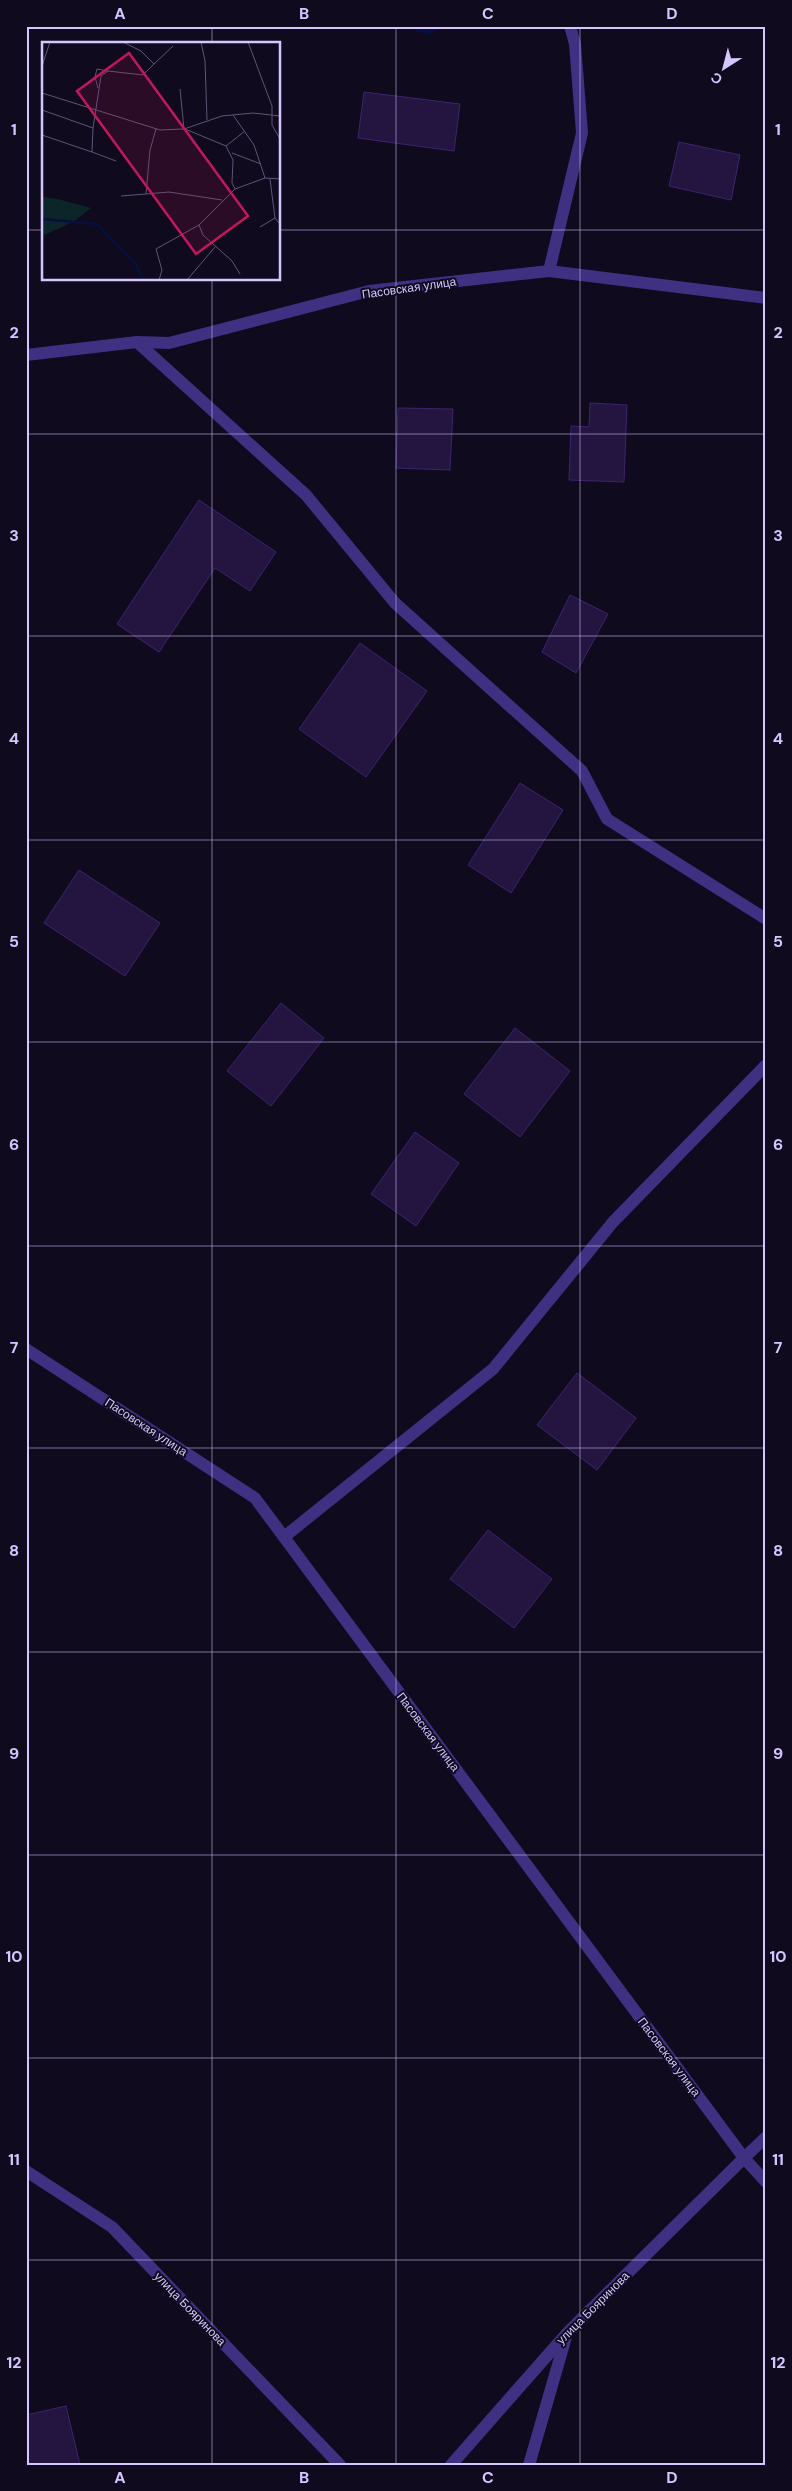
<svg xmlns="http://www.w3.org/2000/svg" width="792" height="2491" font-family="'DM Sans',sans-serif">
	<rect width="100%" height="100%" fill="#100a1e"/>
	<path fill="#05113c" d="M402,26H446L427,35Z"/>
	<g fill="#231440" stroke="#3d246e">
		<path d="M364,92L460,104L454,151L358,138Z"/>
		<path d="M679,142L740,155L731,200L669,186Z"/>
		<path d="M590,403L627,405L624,482L569,480L571,426L589,427Z"/>
		<path d="M398,408L453,409L450,470L396,468Z"/>
		<path d="M199,500L276,552L250,591L215,568L159,652L117,624Z"/>
		<path d="M570,595L608,614L576,673L542,652Z"/>
		<path d="M360,643L427,691L366,777L299,729Z"/>
		<path d="M520,783L563,810L511,893L468,865Z"/>
		<path d="M79,870L160,923L125,976L44,923Z"/>
		<path d="M281,1003L324,1038L271,1106L227,1071Z"/>
		<path d="M515,1028L570,1071L520,1137L464,1094Z"/>
		<path d="M415,1132L459,1163L416,1226L371,1194Z"/>
		<path d="M577,1373L636,1418L597,1470L537,1425Z"/>
		<path d="M488,1530L552,1579L514,1628L450,1579Z"/>
		<path d="M66,2406L80,2465H26V2415Z"/>
	</g>
	<g fill="none" stroke-linecap="round" stroke-linejoin="round">
		<g stroke="#3f3081" stroke-width="12">
			<path d="M26,2171L112,2227L340,2465"/>
			<path d="M451,2465L568,2332L744,2158"/>
			<path d="M529,2465L566,2337"/>
		</g>
		<g stroke="#3f3081" stroke-width="12">
			<path d="M549,271L582,133L575,44L570,26"/>
			<path d="M137,342L306,495L395,603L582,771L607,819L766,919"/>
			<path d="M26,355L137,342L169,343L369,291L549,271L766,298"/>
			<path d="M26,1349L255,1498L744,2158L766,2182"/>
			<path d="M284,1537L493,1369L613,1222L766,1065"/>
			<path d="M744,2158L766,2137"/>
		</g>
	</g>
	<path fill="none" stroke="#d5c6ff" stroke-width="1" stroke-opacity="0.55" d="M212,26V44M396,26V2465M580,26V2465M26,230H44M279,230H766M212,279V2465M26,434H766M26,636H766M26,840H766M26,1042H766M26,1246H766M26,1448H766M26,1652H766M26,1855H766M26,2058H766M26,2260H766"/>
	<g text-anchor="middle" dominant-baseline="central" stroke-width="4" stroke-linejoin="round" paint-order="stroke">
		<g font-size="12" fill="#d5c6ff" stroke="#100a1e">
			<text transform="translate(409 288) rotate(-8)">Пасовская улица</text>
			<text transform="translate(146 1427) rotate(33)">Пасовская улица</text>
			<text transform="translate(428 1732) rotate(53)">Пасовская улица</text>
			<text transform="translate(669 2057) rotate(53)">Пасовская улица</text>
			<text transform="translate(593 2308) rotate(-45)">улица Бояринова</text>
			<text transform="translate(190 2309) rotate(46)">улица Бояринова</text>
		</g>
	</g>
	<g transform="translate(42 42)">
		<rect width="238" height="238" fill="#100a1e"/>
		<path d="M0,155L16,157L49,166L31,180L0,194Z" fill="#0c2528"/>
		<path fill="none" stroke="#05113c" stroke-width="2.5" d="M0,177L55,182L93,221L101,238"/>
		<path fill="none" stroke="#5f5578" stroke-width="1" d="M159,0L163,19L165,78M206,0L230,64V83L238,97M112,22L131,4M0,24L8,0M56,46L53,35L55,27L66,29M138,47L142,87M0,51L118,88L142,87L180,74L211,71L238,74M0,68L51,86L59,34L66,29L101,33L112,22L99,9L81,0M191,73L212,103L223,136M143,87L184,104L191,118L190,141L193,147M0,93L50,110L51,86M184,104L203,89M50,110L74,119M190,111L219,122M228,137L233,176L238,182M104,152L127,150L180,158M79,154L104,152L108,108L114,87M157,183L161,193L190,219L198,232M218,185L233,176M117,238L120,228L114,207L157,183L193,147L223,136L238,137M145,238L173,205"/>
		<path fill="#c2185b" fill-opacity="0.15" stroke="#c2185b" stroke-width="2.5" d="M87,11L206,174L154,212L35,49Z"/>
		<rect width="238" height="238" fill="none" stroke="#d5c6ff" stroke-width="2.5"/>
	</g>
	<rect width="792" height="2491" fill="none" stroke="#100a1e" stroke-width="55"/>
	<g transform="translate(724 68) rotate(216)" stroke="#100a1e" stroke-width="4" paint-order="stroke">
	<path d="M0-4L9 19L0 12L-9 19Z" fill="#d5c6ff"/>
	<text y="-8" font-size="14" font-weight="bold" text-anchor="middle" fill="#d5c6ff">С</text>
	</g>
	<rect x="28" y="28" width="736" height="2436" fill="none" stroke="#d5c6ff" stroke-width="2"/>
	<g font-size="16" text-anchor="middle" font-weight="bold" fill="#d5c6ff">
		<text x="120" y="19">A</text>
		<text x="304" y="19">B</text>
		<text x="488" y="19">C</text>
		<text x="672" y="19">D</text>
		<text x="14" y="135">1</text>
		<text x="778" y="135">1</text>
		<text x="14" y="338">2</text>
		<text x="778" y="338">2</text>
		<text x="14" y="541">3</text>
		<text x="778" y="541">3</text>
		<text x="14" y="744">4</text>
		<text x="778" y="744">4</text>
		<text x="14" y="947">5</text>
		<text x="778" y="947">5</text>
		<text x="14" y="1150">6</text>
		<text x="778" y="1150">6</text>
		<text x="14" y="1353">7</text>
		<text x="778" y="1353">7</text>
		<text x="14" y="1556">8</text>
		<text x="778" y="1556">8</text>
		<text x="14" y="1759">9</text>
		<text x="778" y="1759">9</text>
		<text x="14" y="1962">10</text>
		<text x="778" y="1962">10</text>
		<text x="14" y="2165">11</text>
		<text x="778" y="2165">11</text>
		<text x="14" y="2368">12</text>
		<text x="778" y="2368">12</text>
		<text x="120" y="2483">A</text>
		<text x="304" y="2483">B</text>
		<text x="488" y="2483">C</text>
		<text x="672" y="2483">D</text>
	</g>
</svg>
